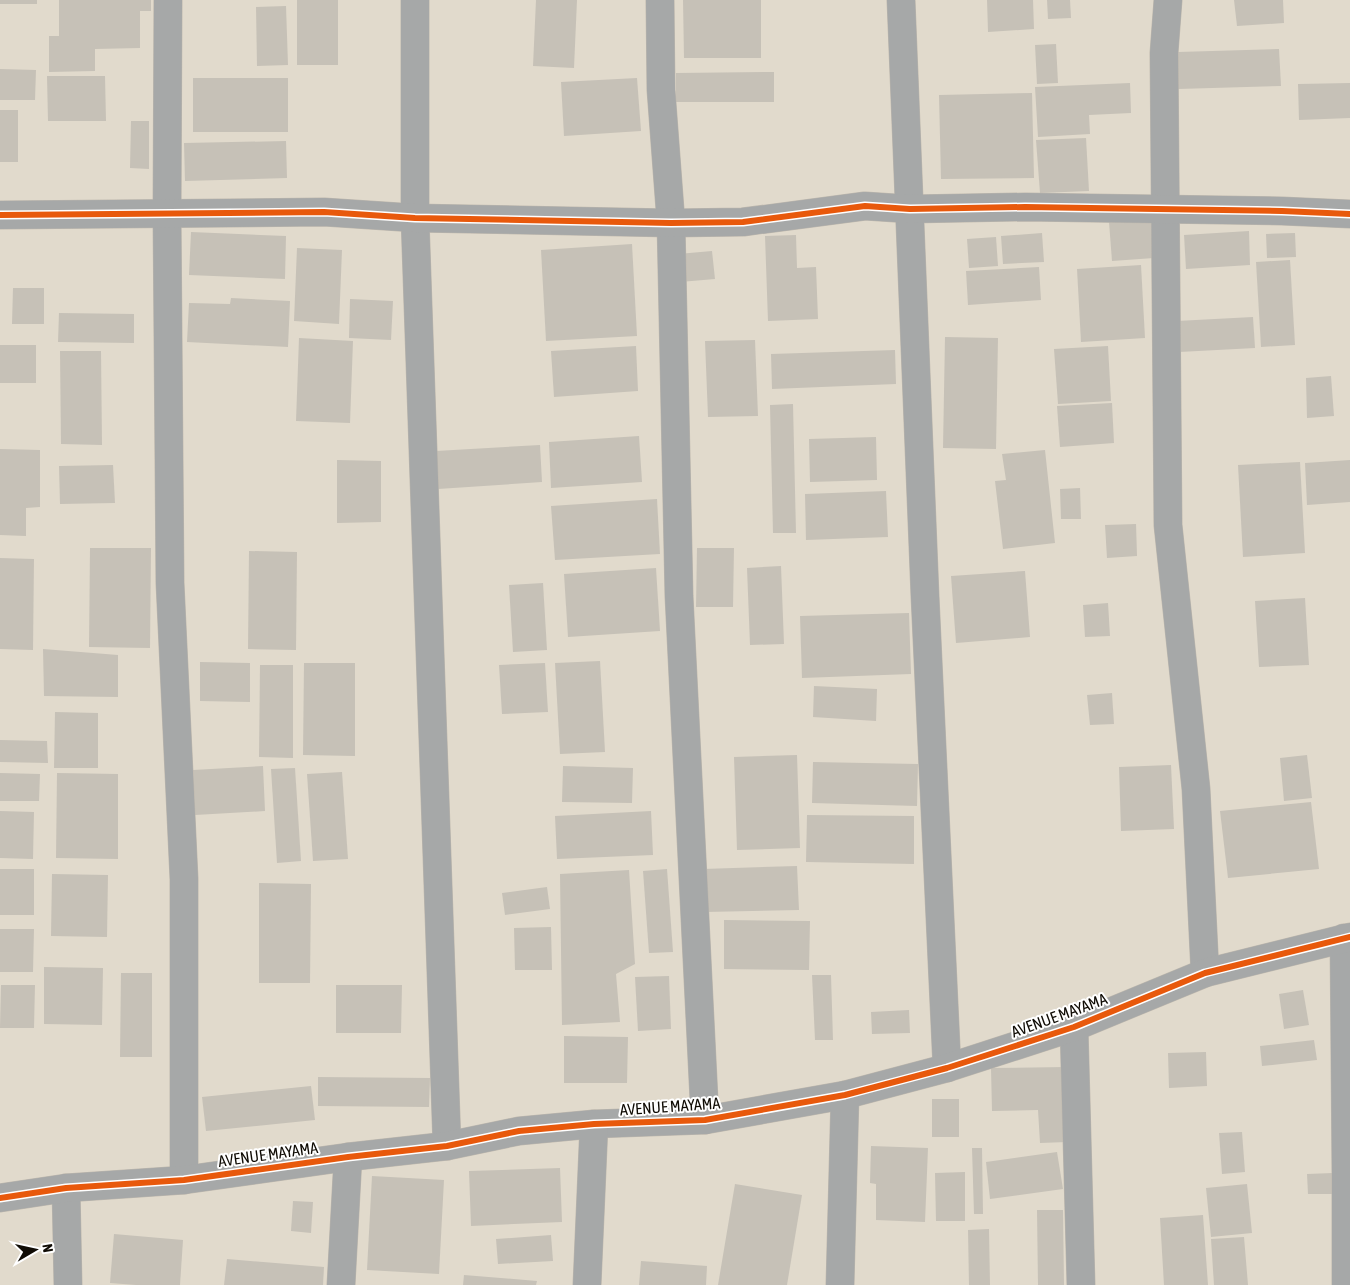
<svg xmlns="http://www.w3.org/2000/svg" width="1350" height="1285" font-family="'Asap Condensed',sans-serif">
	<rect width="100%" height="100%" fill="#e1dacc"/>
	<g fill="#c6c1b7">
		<rect x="0" y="0" width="37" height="4"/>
		<path d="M59,0H151V11H140V48L95,49V71L49,72V36H59Z"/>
		<rect x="297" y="0" width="41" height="65"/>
		<path d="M536,0H577L574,68L533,66Z"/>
		<path d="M683,0H761V58H684Z"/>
		<path d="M987,0H1033L1034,29L988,32Z"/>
		<path d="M1047,0H1070L1071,18L1048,19Z"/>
		<path d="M1234,0H1283L1284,23L1237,26Z"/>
		<path d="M286,6L288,65L257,66L256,7Z"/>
		<path d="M1056,44L1058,83L1037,84L1035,45Z"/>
		<path d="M1279,49L1281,86L1178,89V52Z"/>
		<path d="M0,69L36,70L35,100H0Z"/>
		<path d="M774,72V102H676V73Z"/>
		<path d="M47,76H105L106,121H48Z"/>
		<rect x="193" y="78" width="95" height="54"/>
		<path d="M637,78L641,131L564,136L561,82Z"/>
		<path d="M1130,83L1131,113L1089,115L1090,134L1038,137L1035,87Z"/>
		<path d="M1350,83V118L1299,120L1298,84Z"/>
		<path d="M1032,93L1034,178L941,179L939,95Z"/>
		<rect x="0" y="110" width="18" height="52"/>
		<path d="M131,121H149V169L130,168Z"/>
		<path d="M1086,138L1089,191L1040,193L1036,140Z"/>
		<path d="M286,141L287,178L185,181L184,143Z"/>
		<path d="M1152,219L1154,258L1112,261L1109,222Z"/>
		<path d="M1249,231L1250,265L1186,269L1184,235Z"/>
		<path d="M191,232L286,236L285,279L189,275Z"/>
		<path d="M1042,233L1044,262L1003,264L1001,236Z"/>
		<path d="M1295,233L1296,257L1267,258L1266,234Z"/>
		<path d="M796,235L797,268L816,267L818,319L768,321L765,236Z"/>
		<path d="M996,237L998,266L969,268L967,239Z"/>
		<path d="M632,244L637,336L546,341L541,250Z"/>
		<path d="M297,248L342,250L339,324L294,321Z"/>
		<path d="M712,251L715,279L680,282L678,254Z"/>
		<path d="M1290,260L1295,345L1261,347L1256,262Z"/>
		<path d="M1141,265L1145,338L1081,342L1077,269Z"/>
		<path d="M1039,267L1041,300L968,305L966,271Z"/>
		<path d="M13,288H44V324H12Z"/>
		<path d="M231,298L290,301L288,347L187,342L189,303L230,304Z"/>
		<path d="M350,299L393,301L391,340L349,338Z"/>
		<path d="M59,313L134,314V343L58,342Z"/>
		<path d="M1253,317L1255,348L1179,352L1177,321Z"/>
		<path d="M945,337L998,338L996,449L943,448Z"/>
		<path d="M299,338L353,341L350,423L296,421Z"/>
		<path d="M755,340L758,416L708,417L705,341Z"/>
		<rect x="0" y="345" width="36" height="38"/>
		<path d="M636,346L638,391L554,397L551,351Z"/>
		<path d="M1108,346L1111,401L1058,404L1054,349Z"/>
		<path d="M895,350L896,384L772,389L771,354Z"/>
		<path d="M60,351H101L102,445L61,444Z"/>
		<path d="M1331,376L1334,416L1307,418L1306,378Z"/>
		<path d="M1112,403L1114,443L1060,447L1057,406Z"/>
		<path d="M793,404L796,533H773L770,405Z"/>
		<path d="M639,436L642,482L551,488L549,442Z"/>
		<path d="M876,437L877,480L810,482L809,439Z"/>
		<path d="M540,445L542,482L438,489L436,451Z"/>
		<path d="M0,449L40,450V507L26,508V536L0,535Z"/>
		<path d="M1045,450L1055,543L1003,549L995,481L1006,480L1002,454Z"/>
		<path d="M337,460L381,461V522L337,523Z"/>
		<path d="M1350,460V502L1307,505L1305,463Z"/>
		<path d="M1300,462L1305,553L1243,557L1238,465Z"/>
		<path d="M113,465L115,503L60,504L59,466Z"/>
		<path d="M1080,488L1081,519H1061L1060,489Z"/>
		<path d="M886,491L888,537L806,540L805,494Z"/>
		<path d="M657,499L660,554L555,560L551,506Z"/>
		<path d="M1136,524L1137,556L1107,558L1105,525Z"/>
		<path d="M90,548H151L150,648L89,647Z"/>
		<path d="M697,548H734L733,607H696Z"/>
		<path d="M249,551L297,552L296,650L248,649Z"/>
		<path d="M0,558L34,559L33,650L0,649Z"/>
		<path d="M781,566L784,644L750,645L747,568Z"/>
		<path d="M656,568L660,631L568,637L564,574Z"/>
		<path d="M1025,571L1030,637L956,643L951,576Z"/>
		<path d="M543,583L547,650L513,652L509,585Z"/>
		<path d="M1305,598L1309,665L1259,667L1255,601Z"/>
		<path d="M1108,603L1110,636L1085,637L1083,605Z"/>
		<path d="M909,613L911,674L802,678L800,616Z"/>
		<path d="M43,649L118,655V697L44,696Z"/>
		<path d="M600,661L605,752L560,754L555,663Z"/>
		<path d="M200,662L250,663V702L200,701Z"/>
		<path d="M304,663H355V756L303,755Z"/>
		<path d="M545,663L548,712L502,714L499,665Z"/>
		<path d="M260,665H293V758L259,757Z"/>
		<path d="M814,686L877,689L876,721L813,717Z"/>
		<path d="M1112,693L1114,724L1090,725L1087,695Z"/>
		<path d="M55,712L98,713V768H54Z"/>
		<path d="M0,740L47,741L48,763L0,762Z"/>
		<path d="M797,755L800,848L737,850L734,757Z"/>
		<path d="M1307,755L1312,798L1284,801L1280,758Z"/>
		<path d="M813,762L918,764L917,806L812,803Z"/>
		<path d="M1171,765L1174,829L1121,831L1119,767Z"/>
		<path d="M263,766L265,811L195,815L193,770Z"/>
		<path d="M563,766L633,768L632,803L562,802Z"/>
		<path d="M295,768L301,861L277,863L271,769Z"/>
		<path d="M342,772L348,859L313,861L307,774Z"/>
		<path d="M0,773L40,774L39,801H0Z"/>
		<path d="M57,773L118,774V859L56,858Z"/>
		<path d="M1311,802L1319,869L1228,878L1220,811Z"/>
		<path d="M0,811L34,812L33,859L0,858Z"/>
		<path d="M651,811L653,855L557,859L555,816Z"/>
		<path d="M807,815L914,816V864L806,862Z"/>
		<path d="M797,866L799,910L705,912L703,869Z"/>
		<rect x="0" y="869" width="34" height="46"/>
		<path d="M667,869L673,952L649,953L643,871Z"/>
		<path d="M629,870L635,964L616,974L620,1022L562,1025L560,874Z"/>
		<path d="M52,874L108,875L107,937L51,936Z"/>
		<path d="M259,883L311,884L310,983H259Z"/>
		<path d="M547,887L550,909L505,915L502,893Z"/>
		<path d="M724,920L810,921L809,970L724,969Z"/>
		<path d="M551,927L552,970H515L514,928Z"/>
		<path d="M0,929H34L33,972H0Z"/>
		<path d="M44,967L103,968L102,1025L44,1024Z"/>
		<path d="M121,973H152V1057H120Z"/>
		<path d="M812,975H831L833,1040H815Z"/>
		<path d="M669,976L671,1029L638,1031L635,977Z"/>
		<path d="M1,985H35L34,1028H0Z"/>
		<path d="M336,985H402L401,1033H336Z"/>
		<path d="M1303,990L1309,1025L1284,1029L1279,994Z"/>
		<path d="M909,1010L910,1033L872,1034L871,1012Z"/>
		<path d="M564,1036L628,1037L627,1083H564Z"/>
		<path d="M1314,1040L1317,1060L1262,1066L1260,1046Z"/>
		<path d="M1206,1052L1207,1086L1169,1088L1168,1053Z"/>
		<path d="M1066,1067L1067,1142L1040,1143L1038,1110L992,1111L991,1068Z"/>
		<path d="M318,1077L430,1078L429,1107L318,1106Z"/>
		<path d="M311,1086L315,1120L206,1131L202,1097Z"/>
		<rect x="932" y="1099" width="27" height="38"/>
		<path d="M1242,1132L1245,1172L1222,1174L1219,1133Z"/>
		<path d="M871,1146L928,1148L925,1222L876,1220V1184L870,1183Z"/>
		<path d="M972,1148H982L983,1214H974Z"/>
		<path d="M1057,1152L1063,1189L990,1199L986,1162Z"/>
		<path d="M560,1168L562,1222L471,1226L469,1171Z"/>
		<path d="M965,1172V1221H936L935,1173Z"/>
		<path d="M1333,1173V1194H1308L1307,1174Z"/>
		<path d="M372,1176L444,1180L439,1274L367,1270Z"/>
		<path d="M735,1184L802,1195L787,1285H718Z"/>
		<path d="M1247,1184L1252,1233L1211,1237L1206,1188Z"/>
		<path d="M293,1201L313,1202L311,1233L291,1231Z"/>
		<path d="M1037,1210H1063L1064,1285H1038Z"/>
		<path d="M1203,1215L1208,1285H1164L1160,1218Z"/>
		<path d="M989,1229L990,1285H969L968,1230Z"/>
		<path d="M114,1234L183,1240L180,1285H136L110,1283Z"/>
		<path d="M551,1235L553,1261L498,1264L496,1239Z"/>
		<path d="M1244,1237L1248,1285H1214L1211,1239Z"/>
		<path d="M227,1259L324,1267L323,1285H224Z"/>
		<path d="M641,1261L707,1266L706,1285H639Z"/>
		<path d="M464,1275L537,1281L536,1285H463Z"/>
	</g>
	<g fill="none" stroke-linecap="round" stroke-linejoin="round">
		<g stroke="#beb8ae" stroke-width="29">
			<g id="street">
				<path d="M168,0L167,214L170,583L184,879V1180"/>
				<path d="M415,0V218L447,1146"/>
				<path d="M660,0L661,90L671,223L679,596L705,1120"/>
				<path d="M901,0L925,596L947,1068"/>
				<path d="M1168,0L1164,53L1168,525L1196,789L1205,973"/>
				<path d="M0,215L324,212L415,218L671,223L743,222L865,206L910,209L1025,207L1282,211L1350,214"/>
				<path d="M1344,938L1346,1172V1285"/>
				<path d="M1074,1027L1081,1285"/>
				<path d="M66,1188L68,1285"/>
				<path d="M0,1198L66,1188L184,1180L348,1157L447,1146L519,1131L594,1124L705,1120L845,1095L947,1068L1074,1027L1205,973L1350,937"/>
				<path d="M341,1285L348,1157"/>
				<path d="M587,1285L594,1124"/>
				<path d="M840,1285L845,1095"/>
			</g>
		</g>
		<use href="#street" stroke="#a6a8a8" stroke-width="28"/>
		<g stroke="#fff" stroke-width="9">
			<g id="cycleway">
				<path d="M0,215L324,212L415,218L671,223L743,222L865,206L910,209L1025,207L1282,211L1350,214"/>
				<path d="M0,1198L66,1188L184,1180L348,1157L447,1146L519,1131L594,1124L705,1120L845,1095L947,1068L1074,1027L1205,973L1350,937"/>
			</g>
		</g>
		<use href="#cycleway" stroke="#e8590c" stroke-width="6"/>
	</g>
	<g text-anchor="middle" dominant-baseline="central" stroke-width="4" stroke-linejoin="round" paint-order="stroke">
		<g font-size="16" fill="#0f0b04" stroke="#fff">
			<text transform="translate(1059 1015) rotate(-20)">AVENUE MAYAMA</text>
			<text transform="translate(670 1106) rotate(-4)">AVENUE MAYAMA</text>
			<text transform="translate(268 1154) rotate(-8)">AVENUE MAYAMA</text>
		</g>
	</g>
	<g transform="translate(35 1250) rotate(81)" stroke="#ffffff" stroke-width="4" paint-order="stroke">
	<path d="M0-4L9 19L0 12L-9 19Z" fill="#0f0b04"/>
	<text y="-8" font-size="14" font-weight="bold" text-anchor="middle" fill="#0f0b04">N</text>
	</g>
</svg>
